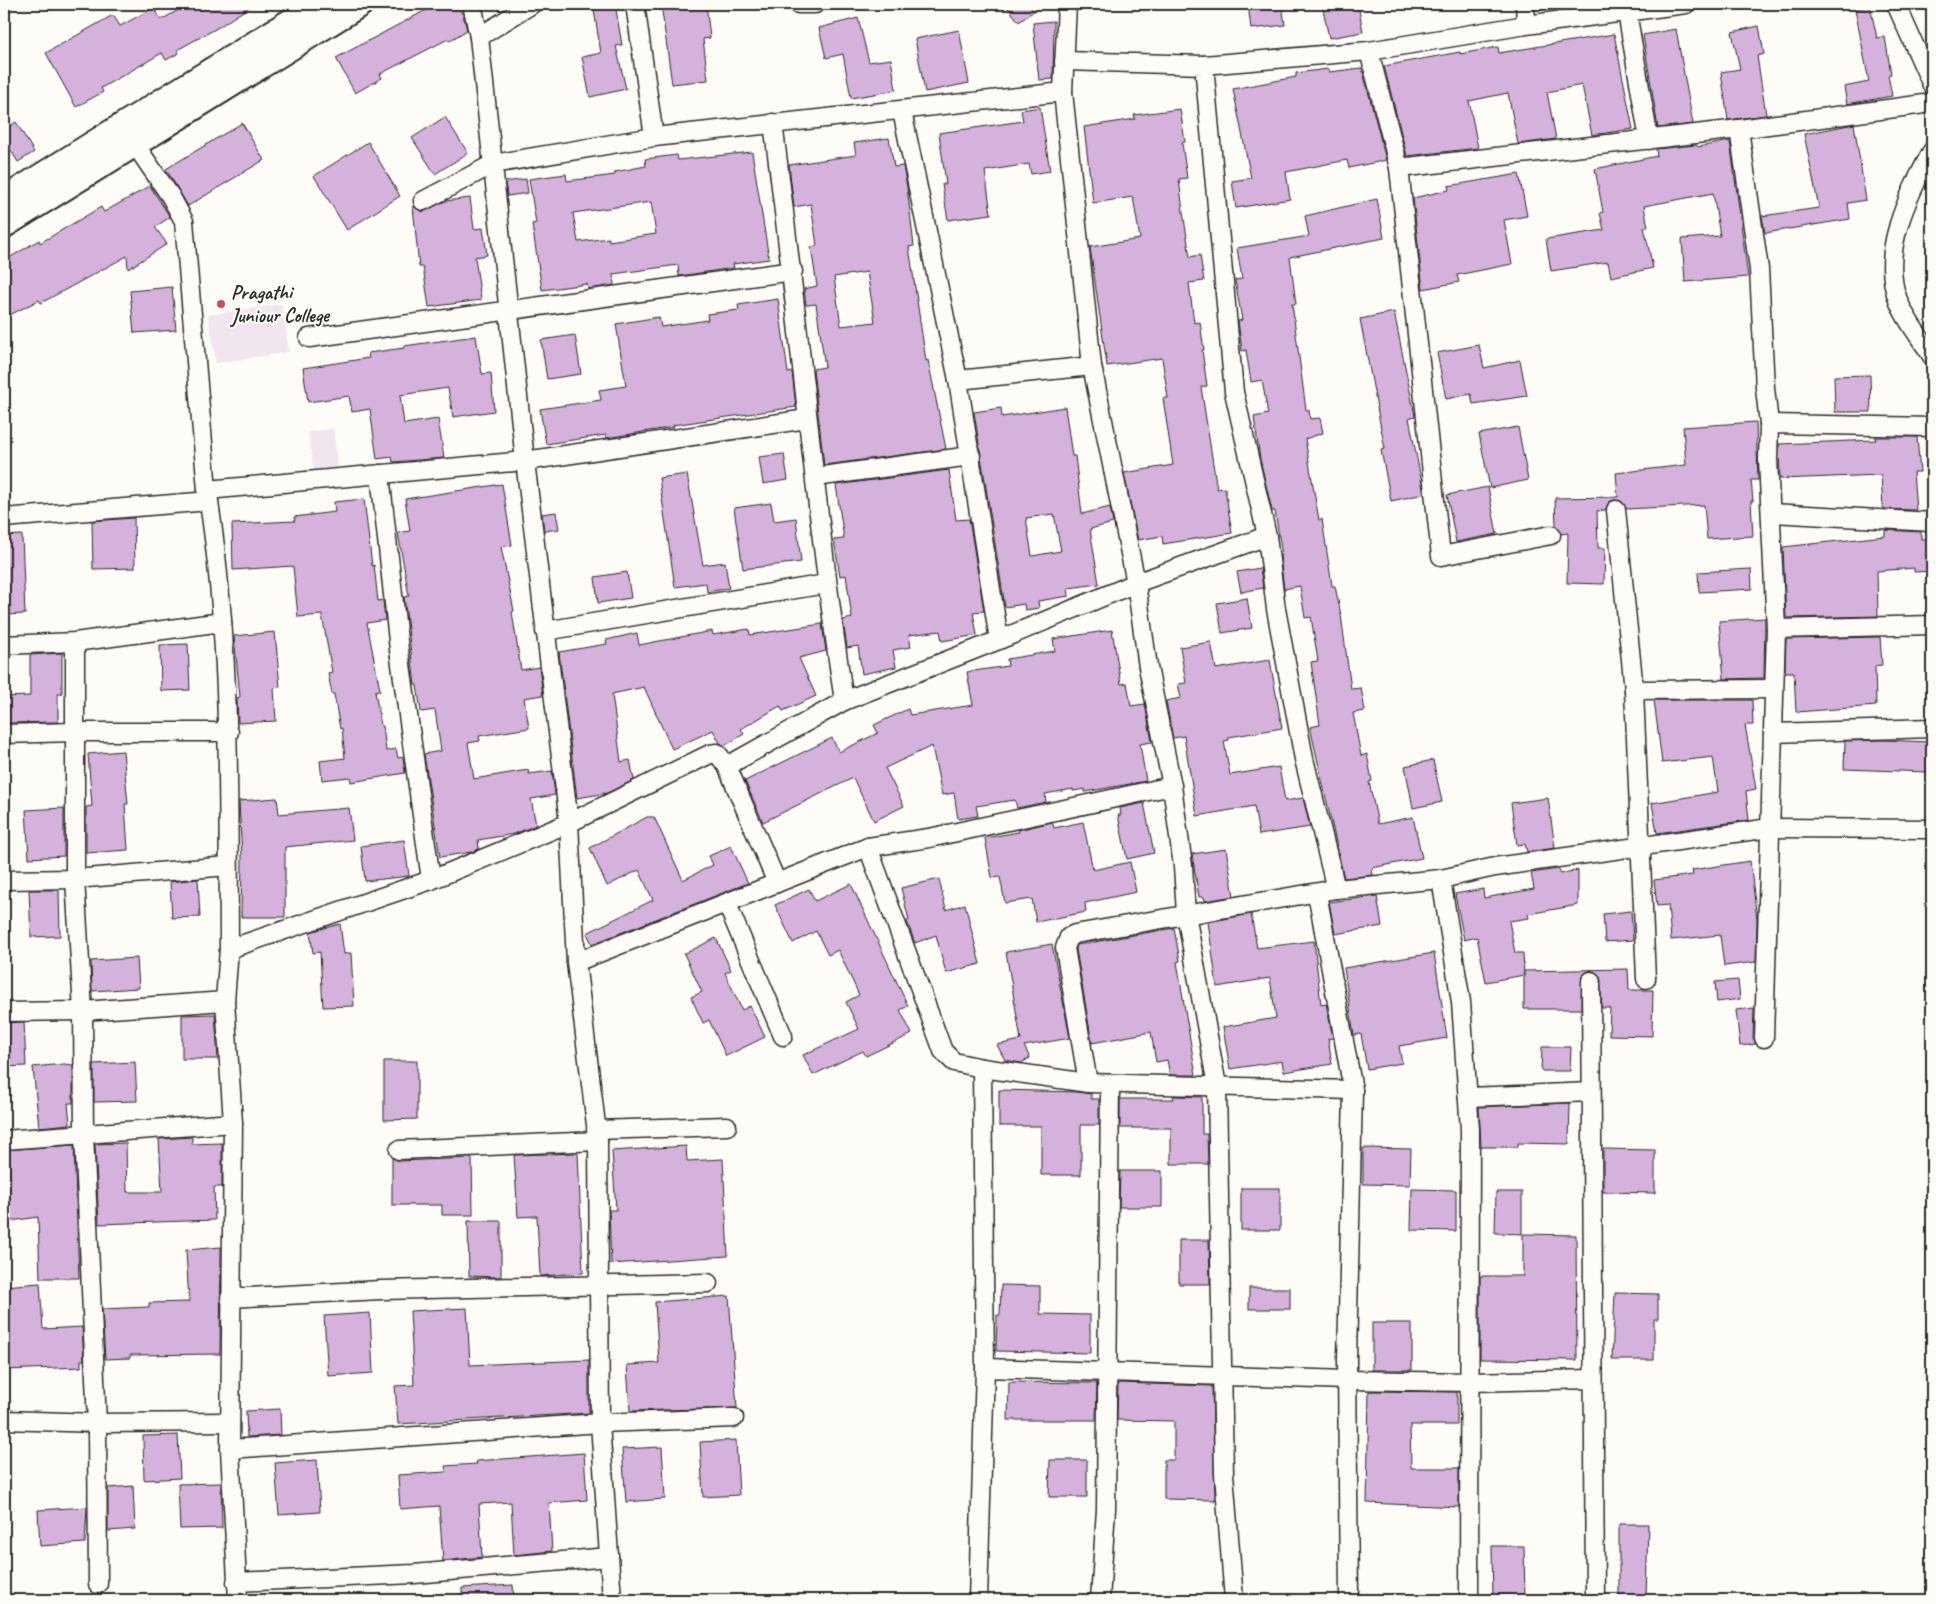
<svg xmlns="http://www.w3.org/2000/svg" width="1936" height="1604" font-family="Caveat,sans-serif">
	<rect width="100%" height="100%" fill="#fdfcf7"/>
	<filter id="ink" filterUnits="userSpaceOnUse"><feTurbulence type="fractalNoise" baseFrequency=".02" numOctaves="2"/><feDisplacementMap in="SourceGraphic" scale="10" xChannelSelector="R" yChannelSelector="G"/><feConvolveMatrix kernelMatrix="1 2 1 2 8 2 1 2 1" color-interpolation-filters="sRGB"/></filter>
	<g filter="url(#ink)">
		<g fill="#f1e6ef">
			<path d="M282,304L289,352L216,363L208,315Z"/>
			<path d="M333,429L338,467L314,470L308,432Z"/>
		</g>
		<g fill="#d5b2dc" stroke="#2b2b2b" fill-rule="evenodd">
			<path d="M189,4H254L217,28L177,50L179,53L166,60L162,53L101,88L103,92L76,107L46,53L113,15L120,26L154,8L161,20Z"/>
			<path d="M425,4H456L463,15L467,30L449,41L448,39L380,74L382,78L355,93L336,58L428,9Z"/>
			<path d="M593,4H615L622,45L616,46L626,89L590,97L582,57L601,53Z"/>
			<path d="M661,4H706L710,38L703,39L708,80L672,84Z"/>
			<path d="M1005,4H1043L1019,22Z"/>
			<path d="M1248,4H1282L1285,25L1251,29Z"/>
			<path d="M1322,4H1358L1363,32L1329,38Z"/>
			<path d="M1870,6L1877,38L1885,37L1891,74L1888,75L1892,96L1847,104L1844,87L1869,82L1855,9Z"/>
			<path d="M858,18L869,62L891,59L896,90L851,98L843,54L826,58L819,28Z"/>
			<path d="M1054,21L1053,79L1039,80L1033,23Z"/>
			<path d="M1759,26L1764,54L1757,56L1766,115L1728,120L1721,72L1740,69L1732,32Z"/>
			<path d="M1676,29L1693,124L1658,128L1643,35Z"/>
			<path d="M959,30L969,83L925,92L915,39Z"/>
			<path d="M1614,34L1633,129L1592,135L1582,85L1547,92L1556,139L1518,144L1508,93L1469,101L1478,148L1407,156L1384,66L1460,52V54L1498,47L1499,53Z"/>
			<path d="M1362,68L1386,160L1349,168L1347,160L1286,172L1290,199L1236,208L1232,181L1251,178L1233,89L1296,77V73L1328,69L1329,72Z"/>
			<path d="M1040,107L1050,171L1031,174L1029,164L985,171L991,214L948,220L942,184H946L939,133L1023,121L1021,110Z"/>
			<path d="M1180,109L1185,142L1182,143L1187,178L1179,179L1183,212L1190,257L1200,255L1204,281L1189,283L1194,323L1200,322L1204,350H1202L1207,386L1201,387L1217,489L1225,488L1232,533L1163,544L1162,536L1138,540L1124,473L1173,465L1163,398H1168L1162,358L1107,366L1090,247L1140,239L1133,197L1093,203L1084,127L1135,119L1134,115Z"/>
			<path d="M445,117L468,153L435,174L412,138Z"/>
			<path d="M16,122L34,152L18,162L4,139V130Z"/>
			<path d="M242,123L264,160L188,206L166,169Z"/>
			<path d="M1854,124L1866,200L1848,203L1850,219L1765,233L1762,216L1819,208L1804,134Z"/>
			<path d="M889,138L894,167L903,166L907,187L914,246L909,247L926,361L928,360L946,449L824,465L813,369L825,367L816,304L806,305L804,289L817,286L811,247L817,246L811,204L794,207L789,165L856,155L854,143ZM867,272L875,322L841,326L834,277Z"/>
			<path d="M1730,141L1748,277L1685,282L1682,239L1720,236L1713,193L1644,206L1648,227H1644L1653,268L1611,277L1608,262L1551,271L1546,239L1604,230L1600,213L1603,212L1595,169L1657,156L1656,149L1696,145L1698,147Z"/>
			<path d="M368,142L400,196L347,230L314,176Z"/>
			<path d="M752,152L769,259L733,264L734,268L679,276L678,265L613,274L614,285L588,289L587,284L542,290L532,224L536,223L529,179L566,174L567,181L615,175V172L646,166L645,159L677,155L678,160ZM651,202L656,234L609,241V238L578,242L573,213Z"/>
			<path d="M1519,174L1527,216L1504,220L1512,264L1457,275L1459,282L1423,289L1413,198L1449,190L1448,186Z"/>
			<path d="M526,179L528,193L507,196L505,182Z"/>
			<path d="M150,186L170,217L155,227L167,244L128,269L127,256L41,303L39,300L4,318V261L39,240L40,243L101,207L104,212Z"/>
			<path d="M470,198L474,229L483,228L487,255L475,257L481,300L429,307L423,267H419L413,206L423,212L445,201Z"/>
			<path d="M1377,199L1384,238L1290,257L1296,304H1292L1306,410H1309L1310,419L1320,418L1323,433L1305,439L1319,520L1322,519L1332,586H1335L1341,615L1351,689L1361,688L1365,711L1353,713L1361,756L1367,754L1372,781L1369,782L1378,824L1413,817L1422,858L1372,868L1373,875L1344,878L1310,727L1320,725L1311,662L1318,661L1311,617L1305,618L1300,586L1284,589L1280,555H1282L1275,511H1272L1260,459L1254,417L1268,414L1262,380L1251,382L1246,350L1242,351L1238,321L1242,320L1235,280L1242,279L1237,248L1309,236L1305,216Z"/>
			<path d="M172,287L176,330L134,333L130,291Z"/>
			<path d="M778,299L788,373L792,372L796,407L673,425L674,427L606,438V435L546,444L540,409L601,400L599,390L626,386L616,324L659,317L661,327L708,320L707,314L739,310L738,305Z"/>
			<path d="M1394,312L1415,416L1409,418L1424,494L1391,501L1381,450L1385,449L1360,319Z"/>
			<path d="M575,335L581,374L547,379L541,340Z"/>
			<path d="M476,336L482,374L491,373L494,411L453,417L448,388L400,395L404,424L438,419L444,458L393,462L392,457L377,459L370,409L352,412L349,396L308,402L303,368L369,358L368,353L404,348V346Z"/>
			<path d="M1479,345L1484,368L1520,360L1527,396L1473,404L1471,394L1446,399L1437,353Z"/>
			<path d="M1870,375L1871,412H1835L1834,376Z"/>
			<path d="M1065,407L1072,456H1075L1082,514L1110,507L1113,523L1090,529L1099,584L1068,588L1069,596L1038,601L1039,608L1025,610L1024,604L1005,607L974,412L1001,408L1002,417ZM1054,514L1061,551L1032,556L1026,518Z"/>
			<path d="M1756,422L1758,480H1751L1753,501H1751L1753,536L1707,539L1704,505L1627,509L1621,501L1614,500L1609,502L1605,510L1597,511L1598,548H1605L1604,584L1567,583L1568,533L1561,534L1556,526L1555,498L1618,497L1616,473L1686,465L1683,427Z"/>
			<path d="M1518,427L1528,480L1490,488L1479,434Z"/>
			<path d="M1875,437H1917L1920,472H1913L1916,510L1883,509L1881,475L1780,479L1779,444L1876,440Z"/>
			<path d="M784,454L788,480L763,484L759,457Z"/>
			<path d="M949,470L956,520L969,519L984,611L973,612L977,635L942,641L940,631L909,635L911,647L893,650L896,667L862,674L858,646L847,648L843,620L852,618L846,575L840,576L834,540L844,539L836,485Z"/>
			<path d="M687,474L703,565L725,562L729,588L707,592L706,583L675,587L659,478Z"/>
			<path d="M502,484L512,545L501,547L514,611L512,612L521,670L539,667L543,695L524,698L529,728L479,736L480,741L468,743L474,779L528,770L529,774L552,771L555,795L531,799L536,825L514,834L478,840L479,849L472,852L440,857L424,754L441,751L435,710L421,712L417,685H415L404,597L409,596L398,533L410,531L405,499Z"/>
			<path d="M1488,487L1497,534L1456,542L1447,495Z"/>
			<path d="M364,499L372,566L374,565L378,601L383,600L385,620L367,623L380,690L375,691L381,726H383L386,751L396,749L398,758L403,757L405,773L351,782L350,777L322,780L320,761L345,758L342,728L340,729L334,694H332L328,673L332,672L322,615L298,617L293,566L233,570L232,524L295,521L294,517L335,512L334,502Z"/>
			<path d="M771,503L774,521L796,518L801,562L743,569L734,508Z"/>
			<path d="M556,512L559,529L544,531L542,514Z"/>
			<path d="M134,518L135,568L93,569L92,521Z"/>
			<path d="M1885,530L1921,532V539H1932V571L1914,572V568L1877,571L1878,616L1786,618L1783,547L1885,536Z"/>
			<path d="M22,535L25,614L4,615V536Z"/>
			<path d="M1260,568L1263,588L1241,592L1237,572Z"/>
			<path d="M1751,569L1752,589L1699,592L1698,572Z"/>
			<path d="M627,572L631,598L598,603L595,577Z"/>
			<path d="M1247,598L1252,628L1222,633L1217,603Z"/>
			<path d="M1765,618L1764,678L1724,679L1719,621Z"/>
			<path d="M822,624L826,651L799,658L816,696L783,711L780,706L741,729L744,734L724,746L720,743L713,730L672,749L644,687L612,694L621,762L630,760L634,780L607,793L577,798L559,652L607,644L606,640L637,633L639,645L712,631L713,635L749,629L750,635Z"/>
			<path d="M1112,630L1121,684L1127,683L1131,706L1145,704L1152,742L1140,744L1146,781L1085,792V789L1073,791V789L1045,794L1046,802L1017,808L1015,800L976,806L978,816L958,819L954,793L942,795L932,746L885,768L904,806L874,821L853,778L763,822L745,781L832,738L839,752L878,733L874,725L908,709L910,715L973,705L967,672L1008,666L1007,659L1055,651L1053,639Z"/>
			<path d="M275,632L280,687L274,688L276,721L238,723L237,698L240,697L234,636Z"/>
			<path d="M1880,637L1882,665L1875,666L1876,706L1796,712L1794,672H1785L1786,639Z"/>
			<path d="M1211,642L1216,669L1270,660L1282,728L1229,737V740L1224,741L1230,775L1279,767L1285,801L1303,798L1310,827L1259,835L1254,806L1197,816L1184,736L1173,738L1166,701L1181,698L1178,684L1186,683L1180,647Z"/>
			<path d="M188,644L190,690L161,691L160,645Z"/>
			<path d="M62,653V694H58V722L4,723V697L30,696V655Z"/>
			<path d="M1654,700H1752L1753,725H1745L1756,789L1746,791L1749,820L1657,833L1652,803L1718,792L1713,757L1662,763Z"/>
			<path d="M1883,740L1929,742L1928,772L1844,769L1845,741Z"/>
			<path d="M123,751L128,804H125L128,850L86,853V807L92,806L88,754Z"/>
			<path d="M1433,760L1442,802L1413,808L1405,766Z"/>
			<path d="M277,798L279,814L349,808L353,840L285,847V917H241L242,858L239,801Z"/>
			<path d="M1548,798L1555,848L1527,852L1525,844L1517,845L1511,803Z"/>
			<path d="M1144,803L1154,853L1127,859L1118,815H1121L1120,808Z"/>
			<path d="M64,808V856L29,858L26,810Z"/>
			<path d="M647,817H654L683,880L713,865L709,856L731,846L748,883L592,944L587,933L653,900L639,870L607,886L590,848Z"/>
			<path d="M1052,822L1054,828L1083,822L1093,870L1130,862L1136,892L1085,903L1086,912L1036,922L1032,899L1005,903L1000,877L992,878L985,838L1019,832L1018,830Z"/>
			<path d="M404,840L409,876L365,881L361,846Z"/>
			<path d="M1226,849L1234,896L1205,901L1204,897H1199L1192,854Z"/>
			<path d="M1750,861L1757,919L1756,962L1724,966L1720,935L1671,940L1668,905L1657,906L1654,880L1693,875L1692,870Z"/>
			<path d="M1559,869L1560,874L1578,870V905L1528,914L1529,918L1509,921L1515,953H1523L1524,975L1486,982L1477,937L1464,940L1455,894L1483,889L1484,898L1534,889L1531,873Z"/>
			<path d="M198,879L200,917L172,918L170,882Z"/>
			<path d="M939,879L946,910L965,904L980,964L946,973L936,935L915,943L907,921L909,920L901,888Z"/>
			<path d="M851,884L908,1006L900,1010L912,1034L866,1056L863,1051L813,1075L803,1055L859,1029L846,1002L859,995L838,950L828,955L816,931L793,943L775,905L809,889L815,901Z"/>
			<path d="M29,890H59L60,936L31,937Z"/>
			<path d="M1377,896L1382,926L1335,934L1329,902Z"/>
			<path d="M1631,911L1633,940L1605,942L1603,914Z"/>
			<path d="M1251,914L1257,948L1314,941L1321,1005L1326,1004L1333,1038L1328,1039L1332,1064L1284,1072L1282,1061L1230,1069L1223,1027L1276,1018L1270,978L1217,987L1208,922Z"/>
			<path d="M340,924L344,954L351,953L354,1006L323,1007L320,952L313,953L310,932Z"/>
			<path d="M1174,928L1180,961L1177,962L1196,1075H1170L1167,1060L1156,1062L1151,1032L1092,1043L1076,949L1077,945Z"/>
			<path d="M716,938L731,970L725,973L742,1010L750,1006L765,1037L726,1056L709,1020L703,1023L691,997L702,992L684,954Z"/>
			<path d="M1052,944L1070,1038L1024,1046L1030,1058L1021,1063L1005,1060L997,1045L1021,1040L1006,952Z"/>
			<path d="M1434,953L1447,1038L1399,1046L1402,1063L1367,1069L1361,1034L1354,1035L1344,968Z"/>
			<path d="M137,958L139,988L92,991L91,961Z"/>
			<path d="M1628,969L1629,990H1653L1652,1036L1609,1035L1610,1008H1602L1600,976L1591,970L1582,976L1581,1009H1524V971Z"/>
			<path d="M1738,980L1740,999L1717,1002L1715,982Z"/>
			<path d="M1754,1008L1753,1038L1756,1044L1740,1046L1736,1010Z"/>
			<path d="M215,1014L218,1059H182V1015Z"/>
			<path d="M24,1022L26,1066L4,1067V1023Z"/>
			<path d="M1542,1047H1571L1570,1071H1541Z"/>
			<path d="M384,1061H417V1119L384,1120Z"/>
			<path d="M135,1062L137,1101L94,1102V1064Z"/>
			<path d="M64,1064L73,1065V1103H68L70,1124L39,1127L33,1067Z"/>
			<path d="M999,1090L1077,1092L1091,1094V1099H1099V1125H1081V1175H1041V1126H999Z"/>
			<path d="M1173,1096L1202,1097V1134H1207L1208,1164H1171V1128H1120V1099H1174Z"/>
			<path d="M1570,1103L1569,1144L1518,1143V1147H1481L1479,1107Z"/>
			<path d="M192,1137V1144L222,1143V1187H214L215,1220L99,1224L95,1144L126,1143L127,1192H162L159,1139Z"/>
			<path d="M74,1145L79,1278H40L38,1217L4,1222V1150Z"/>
			<path d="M686,1146L687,1161L723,1159L728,1256L611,1264L609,1210H616L612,1151Z"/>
			<path d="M1363,1148L1411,1149L1410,1185L1363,1184Z"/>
			<path d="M1603,1149L1655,1150V1193L1603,1192Z"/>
			<path d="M578,1153L583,1273L540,1276L537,1216L518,1217L514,1155Z"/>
			<path d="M392,1158L399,1161L472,1158L473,1215H442V1205H392Z"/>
			<path d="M1120,1171H1162V1207H1119Z"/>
			<rect x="1241" y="1188" width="39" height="42"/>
			<path d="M1412,1189L1456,1190V1231L1411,1230Z"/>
			<path d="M1496,1192H1522V1234L1495,1233Z"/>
			<path d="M468,1221H501V1277L469,1276Z"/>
			<path d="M1523,1234L1576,1235L1577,1360L1480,1359V1276H1523Z"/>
			<path d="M1179,1240H1209L1210,1284H1179Z"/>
			<path d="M221,1247L220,1354L130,1355V1358L105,1359L102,1309L149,1307V1303L189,1302L186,1250Z"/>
			<path d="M40,1283L43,1329L82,1327L84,1360H81V1367L4,1370V1330H7L4,1286Z"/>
			<path d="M1001,1285L1040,1286V1314L1090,1315V1353L996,1351L997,1315H1000Z"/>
			<rect x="1249" y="1288" width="41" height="21"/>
			<path d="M1615,1293L1658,1294V1319H1654V1360H1612Z"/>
			<path d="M729,1296L737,1408L630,1411L627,1365L659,1363L655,1302Z"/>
			<path d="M467,1308L470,1365L589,1360V1413L398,1424L395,1386L414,1385L410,1311Z"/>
			<path d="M370,1313L373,1373L328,1376L324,1316Z"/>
			<rect x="1372" y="1323" width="40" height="47"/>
			<path d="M1009,1382L1097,1383L1096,1420H1008Z"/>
			<path d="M1118,1383L1212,1386L1215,1500L1164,1499V1460H1174V1421L1117,1420Z"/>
			<path d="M1369,1391L1457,1392V1425H1410L1411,1468H1459V1507L1367,1503Z"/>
			<path d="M280,1409L281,1435L247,1437L246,1411Z"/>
			<path d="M178,1435L180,1478L144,1480L143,1436Z"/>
			<path d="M736,1440L739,1495L703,1497L700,1442Z"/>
			<path d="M662,1447L665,1499L626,1502L622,1449Z"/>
			<path d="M584,1453L587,1500L549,1503L552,1551L514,1555L511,1502L479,1504L482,1557L443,1561L439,1506L400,1509L398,1475L446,1472L445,1466L477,1464L476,1461Z"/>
			<path d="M317,1460L320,1512L279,1515L275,1463Z"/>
			<path d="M1050,1460H1087V1497H1049Z"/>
			<path d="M221,1483L222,1528L180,1529L178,1484Z"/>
			<path d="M133,1486L135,1529L108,1531V1488Z"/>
			<path d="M87,1507L85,1543L40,1546L38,1510Z"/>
			<path d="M1619,1524H1648L1646,1600H1619Z"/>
			<path d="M1492,1546H1524L1525,1600H1493Z"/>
			<path d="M513,1585L514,1600H462V1588Z"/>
		</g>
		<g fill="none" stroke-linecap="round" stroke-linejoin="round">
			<g stroke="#2b2b2b" stroke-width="21">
				<g id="minor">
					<path d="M472,4L479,37L525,461L807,419"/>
					<path d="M635,4L654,137"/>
					<path d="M798,4H815"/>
					<path d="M1067,4L1063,92L1092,366L1136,583L1148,667L1172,786L1183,866L1186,914L1217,1086L1224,1474L1234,1600"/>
					<path d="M1525,4L1526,25"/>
					<path d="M1896,4L1932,85"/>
					<path d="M1627,12L1649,140"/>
					<path d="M479,37L532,4"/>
					<path d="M1204,65L1369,51"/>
					<path d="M902,111L958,380L999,640"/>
					<path d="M773,123C798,315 815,509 844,701L999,640L1136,583L1267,536L1234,392L1204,65L1064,61"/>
					<path d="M1739,129L1759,269L1765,388L1769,424"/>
					<path d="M134,143L171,197L184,221L207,490L525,461L569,823L576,962L868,847L929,838L1172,786"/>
					<path d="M1932,151C1909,195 1879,250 1898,300C1906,321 1921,338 1932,356"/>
					<path d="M1399,168L1369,51L1526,25L1686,4"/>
					<path d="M423,201L493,164L654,137L1063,92"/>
					<path d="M309,338L793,271"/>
					<path d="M958,380L1092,366"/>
					<path d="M380,474L399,650L431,880"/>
					<path d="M815,477L971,456"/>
					<path d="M207,490C232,642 228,796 229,949L431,880L569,823L710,754L717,753L727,766L777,883"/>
					<path d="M1616,510L1634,690"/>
					<path d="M1772,513L1932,522"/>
					<path d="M4,518L209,501"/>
					<path d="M1551,535L1441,556L1399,168L1739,129L1932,103"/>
					<path d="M1267,536L1276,609L1304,759L1336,889"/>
					<path d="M1776,629L1932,625"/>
					<path d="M545,631L826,584"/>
					<path d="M75,642V879L83,1011L84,1134L97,1423L98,1584"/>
					<path d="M4,645L75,642L222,622"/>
					<path d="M1773,733L1932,728"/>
					<path d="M4,734L74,732H229"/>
					<path d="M727,766L844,701"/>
					<path d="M868,847L943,1051L954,1062L982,1068L1088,1083L1353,1090"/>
					<path d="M1441,879L1461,1002L1470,1130L1469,1600"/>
					<path d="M4,880L75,879L228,866"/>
					<path d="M1317,893L1353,1090L1347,1360L1349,1600"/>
					<path d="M727,904L783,1036"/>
					<path d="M576,962L598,1141L600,1423L612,1600"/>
					<path d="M1646,979L1634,690L1773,689"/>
					<path d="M1591,981L1595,1600"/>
					<path d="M4,1012L83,1011L225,1001"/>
					<path d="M1764,1038L1776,629L1768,459L1769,424L1932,427"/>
					<path d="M1088,1083L1065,948L1069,937L1075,934L1336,889L1441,879L1495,867L1770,828L1932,829"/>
					<path d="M1468,1097L1591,1092"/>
					<path d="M233,1123L230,1449L238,1600"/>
					<path d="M596,1130L727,1126"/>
					<path d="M4,1140L233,1123L225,1001L229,949"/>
					<path d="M399,1150L598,1141"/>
					<path d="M230,1298L381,1290L708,1283"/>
					<path d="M985,1368L1347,1380L1470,1382L1593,1379"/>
					<path d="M4,1420L97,1423L230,1422"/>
					<path d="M230,1449L600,1423L734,1418"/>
					<path d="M236,1582L414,1574L609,1557"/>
					<path d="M978,1600L985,1368L982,1068"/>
					<path d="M1100,1600L1106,1509L1110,1084"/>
				</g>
			</g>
			<g stroke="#2b2b2b" stroke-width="29">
				<g id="secondary">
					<path d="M4,200C108,134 214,70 319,4"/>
					<path d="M4,225L360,4"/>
				</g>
			</g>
			<use href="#minor" stroke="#fdfcf7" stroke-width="18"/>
			<use href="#secondary" stroke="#fdfcf7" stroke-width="25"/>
		</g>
	</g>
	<circle fill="#d1495b" stroke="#fdfcf7" stroke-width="2" cx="221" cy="304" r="5"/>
	<g text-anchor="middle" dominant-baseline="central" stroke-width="4" stroke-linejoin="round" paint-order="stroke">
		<g font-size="20" font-weight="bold" fill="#2b2b2b" stroke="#fdfcf7" text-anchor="start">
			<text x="231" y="292">Pragathi<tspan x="231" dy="23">Juniour College</tspan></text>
		</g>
	</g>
	<rect width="1936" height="1604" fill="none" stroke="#fdfcf7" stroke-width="20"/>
	<rect x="10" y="10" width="1916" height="1584" fill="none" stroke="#2b2b2b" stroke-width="2" filter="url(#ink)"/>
</svg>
